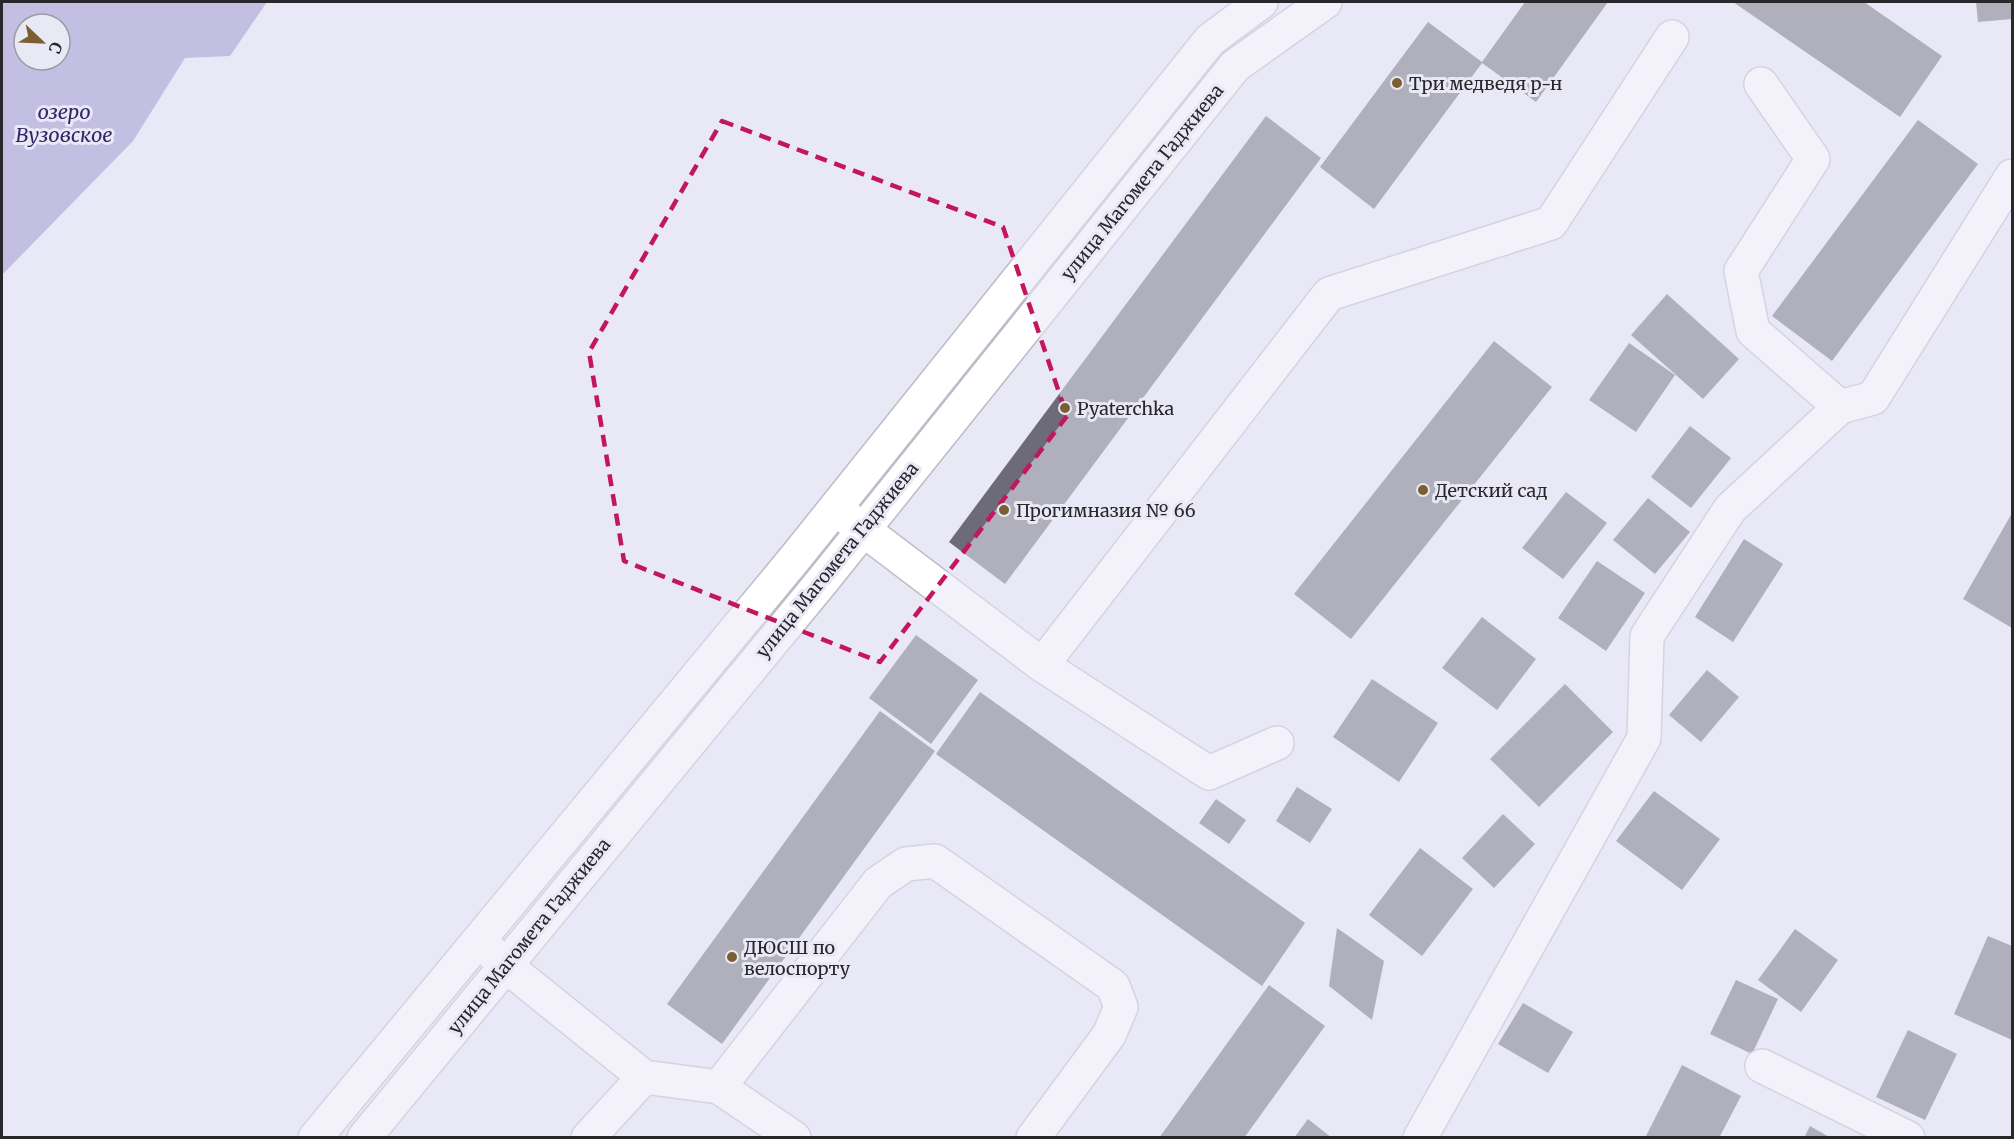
<svg xmlns="http://www.w3.org/2000/svg" width="2014" height="1139" font-family="Merriweather,serif">
	<rect width="100%" height="100%" fill="#e9e8f5"/>
	<path fill="#958fca" fill-rule="evenodd" d="M2,2H267L230,56L185,58L133,141L2,275ZM24,24H60V60H24Z"/>
	<g fill="#6c6b77">
		<path d="M1525,2H1608L1536,102L1482,63L1374,209L1320,167L1428,22L1482,62Z"/>
		<path d="M1733,2H1864L1942,56L1900,117Z"/>
		<path d="M1976,2H2012V19L1978,22Z"/>
		<path d="M1266,116L1321,158L1005,584L949,542Z"/>
		<path d="M1918,120L1978,164L1832,361L1772,316Z"/>
		<path d="M1667,294L1739,359L1703,399L1631,335Z"/>
		<path d="M1494,341L1552,387L1351,639L1294,594Z"/>
		<path d="M1629,343L1675,375L1636,432L1589,400Z"/>
		<path d="M1690,426L1731,458L1691,508L1651,477Z"/>
		<path d="M1566,492L1607,523L1563,579L1522,548Z"/>
		<path d="M1648,498L1690,532L1655,574L1613,540Z"/>
		<path d="M2012,513V628L1963,599Z"/>
		<path d="M1744,539L1783,564L1733,642L1695,617Z"/>
		<path d="M1597,561L1645,593L1606,651L1558,618Z"/>
		<path d="M1482,617L1536,659L1497,710L1442,668Z"/>
		<path d="M916,635L978,680L931,744L869,698Z"/>
		<path d="M1707,670L1739,697L1701,742L1669,715Z"/>
		<path d="M1372,679L1438,723L1399,782L1333,737Z"/>
		<path d="M1565,684L1613,732L1539,807L1490,759Z"/>
		<path d="M980,692L1305,923L1262,986L936,754Z"/>
		<path d="M880,711L935,751L722,1044L667,1004Z"/>
		<path d="M1297,787L1332,809L1310,843L1276,821Z"/>
		<path d="M1654,791L1720,839L1682,890L1616,841Z"/>
		<path d="M1216,799L1246,820L1229,844L1199,823Z"/>
		<path d="M1503,814L1535,844L1494,888L1462,858Z"/>
		<path d="M1420,848L1473,889L1422,956L1369,915Z"/>
		<path d="M1337,928L1384,961L1372,1020L1329,986Z"/>
		<path d="M1795,929L1838,960L1801,1012L1758,980Z"/>
		<path d="M1988,936L2012,946V1040L1954,1014Z"/>
		<path d="M1736,980L1778,999L1752,1054L1710,1034Z"/>
		<path d="M1269,985L1325,1026L1244,1138H1159Z"/>
		<path d="M1523,1003L1573,1032L1548,1073L1498,1044Z"/>
		<path d="M1908,1030L1957,1054L1925,1120L1876,1097Z"/>
		<path d="M1682,1065L1741,1096L1719,1138H1645Z"/>
		<path d="M1308,1119L1332,1138H1294Z"/>
		<path d="M1810,1126L1831,1138H1804Z"/>
	</g>
	<g fill="none" stroke-linecap="round" stroke-linejoin="round">
		<g stroke="#bcbbc8" stroke-width="36">
			<g id="minor">
				<path d="M1840,407L1873,398L2012,176"/>
				<path d="M840,512L1042,665L1329,294L1551,223L1672,37"/>
				<path d="M1042,665L1209,773L1277,743"/>
				<path d="M480,941L505,965L644,1077L719,1087L794,1138"/>
				<path d="M1762,1066L1908,1138"/>
				<path d="M719,1087L878,883L906,864L935,861L1113,986L1121,1007L1109,1035L1033,1138"/>
				<path d="M588,1138L644,1077"/>
				<path d="M1420,1138L1644,738L1647,636L1730,509L1840,407L1753,331L1741,271L1813,159L1761,84"/>
			</g>
		</g>
		<g stroke="#bcbbc8" stroke-width="36">
			<g id="major">
				<path d="M315,1138L796,557L1210,40L1261,2"/>
				<path d="M364,1138L824,579L1235,66L1325,2"/>
			</g>
		</g>
		<use href="#minor" stroke="#fff" stroke-width="33"/>
		<use href="#major" stroke="#fff" stroke-width="33"/>
	</g>
	<path d="M0 0H2014V1139H0ZM722,121L1003,227L1067,416L880,662L624,561L589,352Z" fill="#e9e8f5" fill-opacity=".55" fill-rule="evenodd"/>
	<path fill="none" stroke="#c2185b" stroke-width="4.5" stroke-dasharray="12 8" stroke-linejoin="round" d="M722,121L1003,227L1067,416L880,662L624,561L589,352Z"/>
	<g fill="#7b5f32" stroke="#e9e8f5" stroke-width="2">
		<circle cx="1397" cy="83" r="6"/>
		<circle cx="1065" cy="408" r="6"/>
		<circle cx="1423" cy="490" r="6"/>
		<circle cx="1004" cy="510" r="6"/>
		<circle cx="732" cy="957" r="6"/>
	</g>
	<g text-anchor="middle" dominant-baseline="central" stroke-width="6" stroke-linejoin="round" paint-order="stroke">
		<g font-size="18" fill="#28272c" stroke="#e9e8f5" text-anchor="start">
			<text x="1409" y="83">Три медведя р-н</text>
			<text x="1077" y="408">Pyaterchka</text>
			<text x="1435" y="490">Детский сад</text>
			<text x="1016" y="510">Прогимназия № 66</text>
			<text x="744" y="947">ДЮСШ по<tspan x="744" dy="21">велоспорту</tspan></text>
		</g>
		<g font-size="18" fill="#28272c" stroke="#e9e8f5">
			<text transform="translate(1142 182) rotate(-51)">улица Магомета Гаджиева</text>
			<text transform="translate(837 560) rotate(-51)">улица Магомета Гаджиева</text>
			<text transform="translate(529 936) rotate(-51)">улица Магомета Гаджиева</text>
		</g>
		<g font-size="20" font-style="italic" fill="#332369" stroke="#e9e8f5">
			<text x="64" y="111">озеро<tspan x="64" dy="23">Вузовское</tspan></text>
		</g>
	</g>
	<rect width="2014" height="1139" fill="none" stroke="#28272c" stroke-width="6"/>
	<g transform="translate(42 42) rotate(113)"><circle r="28" fill="#e9e8f5" stroke="#9c9ba5" stroke-width="1.5"/>
	<path d="M0-4.5L10 22L0 15L-10 22Z" fill="#7b5f32"/>
	<text y="-9" font-size="16" font-weight="bold" text-anchor="middle" fill="#28272c">С</text>
	</g>
</svg>
